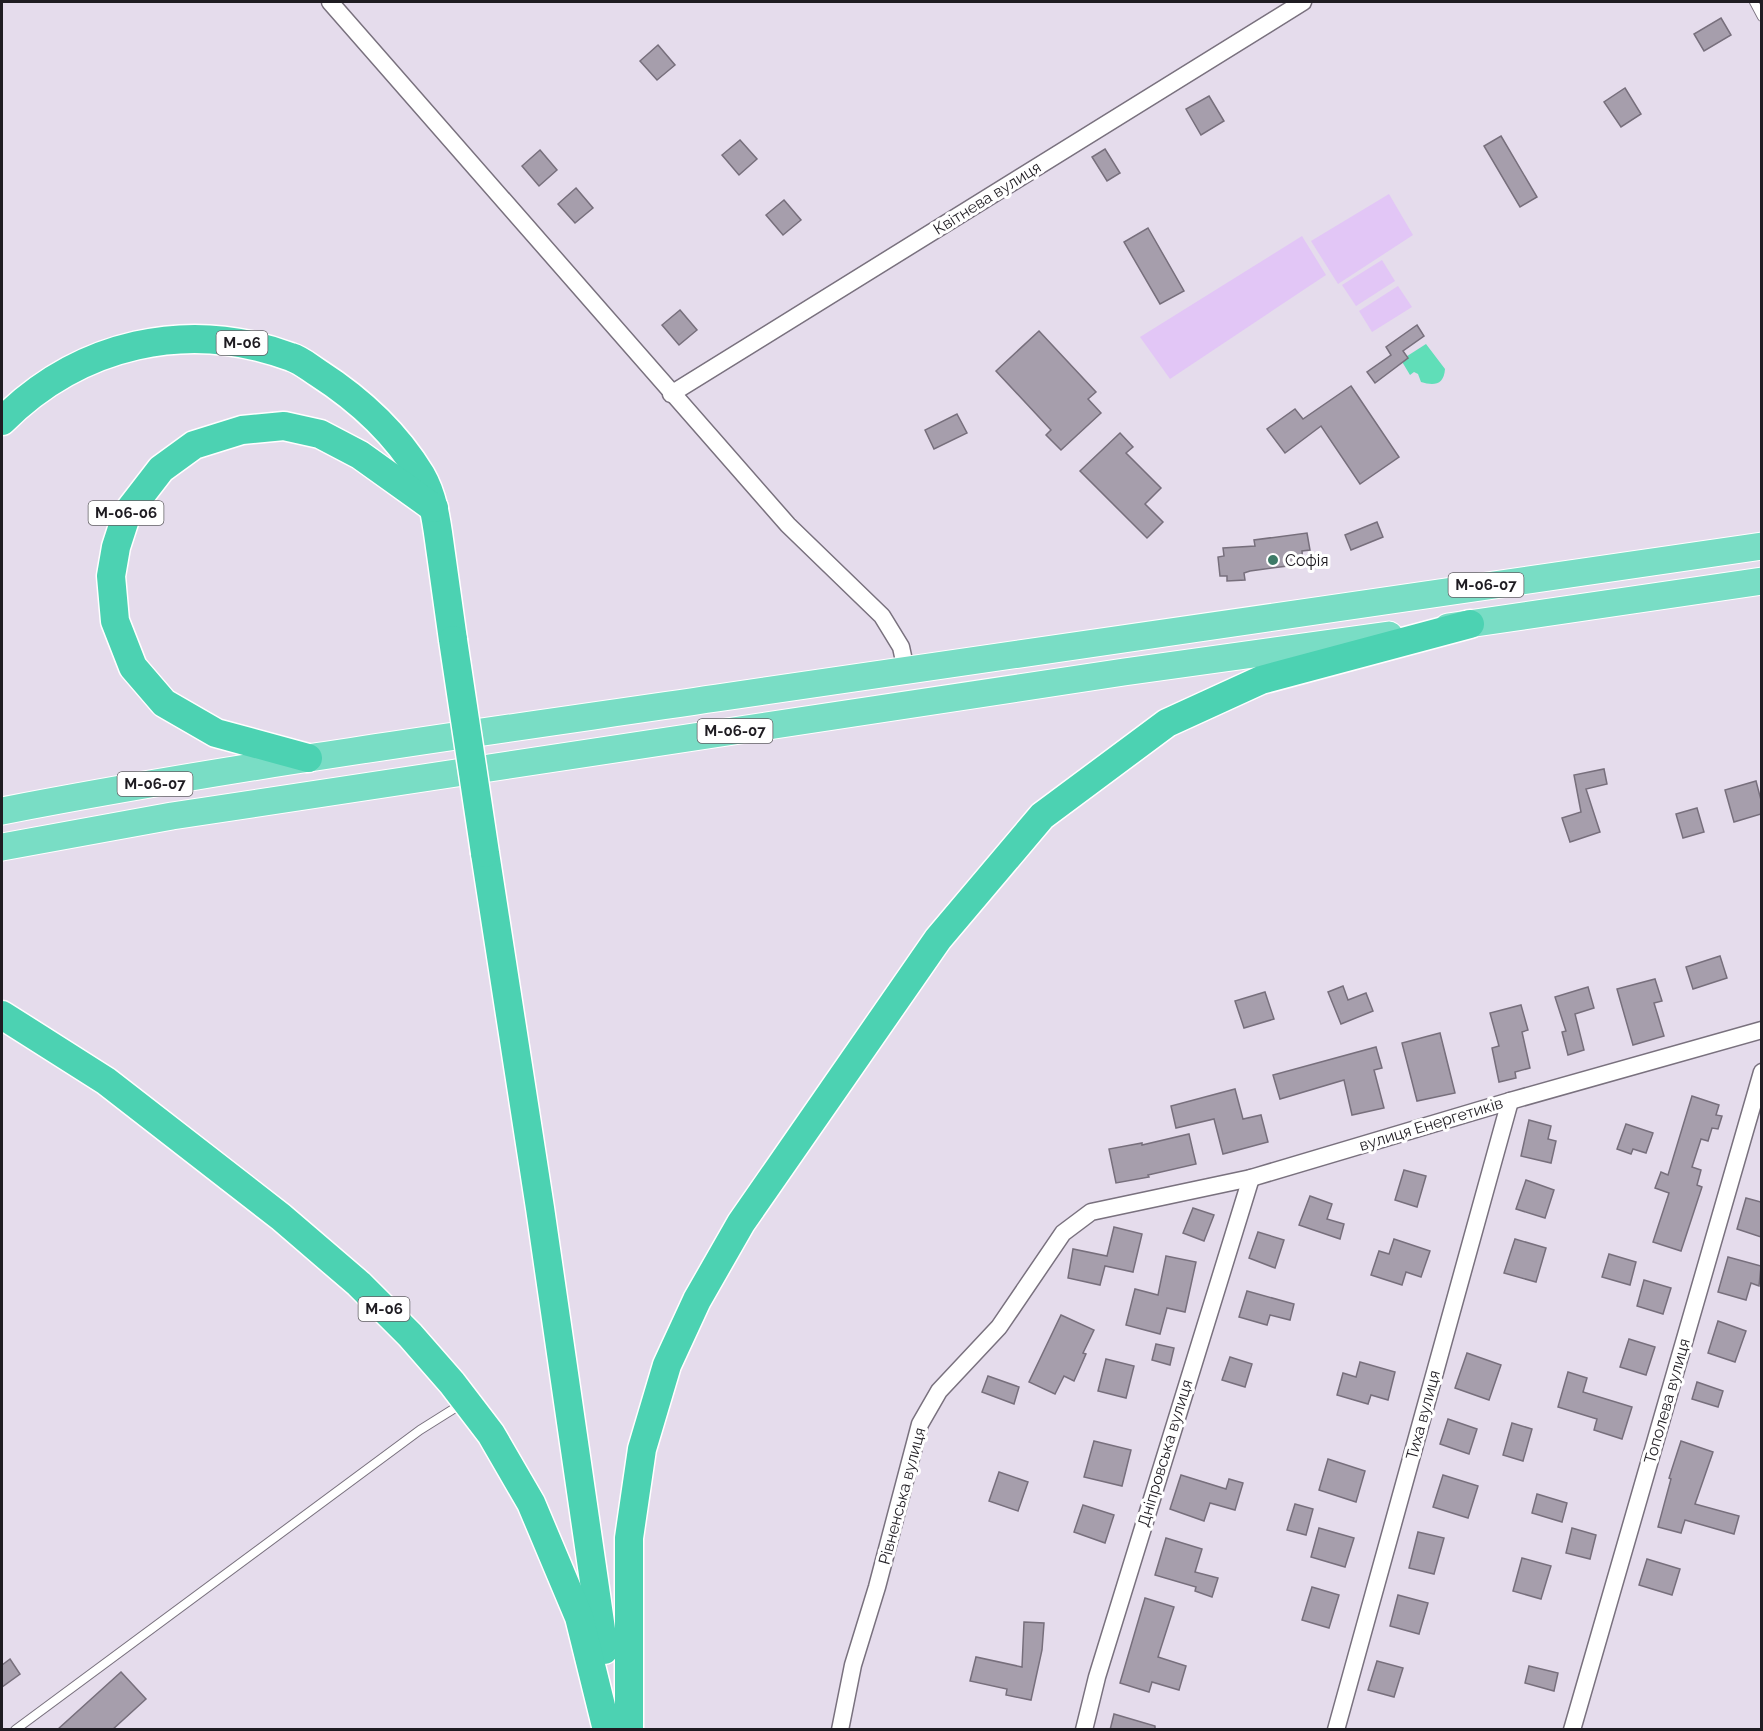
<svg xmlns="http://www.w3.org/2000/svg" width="1763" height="1731" font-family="Raleway,sans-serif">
	<rect width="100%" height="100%" fill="#e5dcec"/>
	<g fill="#e2c6f6">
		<path d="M1389,194L1413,235L1338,284L1311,241Z"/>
		<path d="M1302,236L1326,275L1170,379L1140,337Z"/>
		<path d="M1382,260L1395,281L1356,306L1342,285Z"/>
		<path d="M1398,286L1412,307L1372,332L1359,311Z"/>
	</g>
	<path fill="#60deb8" d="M1426,344L1445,369C1444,385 1434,386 1421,382L1418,374L1414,372L1410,375L1401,360Z"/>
	<g fill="#a69eac" stroke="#776f7c" stroke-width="1.5">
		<path d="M1721,18L1731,35L1704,51L1694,34Z"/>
		<path d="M658,45L675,65L657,80L640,61Z"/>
		<path d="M1625,88L1641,114L1621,127L1604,102Z"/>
		<path d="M1209,96L1224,121L1201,135L1186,109Z"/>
		<path d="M1501,136L1537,197L1520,207L1484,146Z"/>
		<path d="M740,140L757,159L739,175L722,155Z"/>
		<path d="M1105,149L1120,173L1107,181L1092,157Z"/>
		<path d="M540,150L557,170L539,186L522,166Z"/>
		<path d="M576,188L593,208L575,223L558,204Z"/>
		<path d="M784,200L801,220L783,235L766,215Z"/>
		<path d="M1148,228L1184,291L1160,304L1124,242Z"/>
		<path d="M680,310L697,330L679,345L662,325Z"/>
		<path d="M1417,325L1424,336L1403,351L1408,358L1375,383L1367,372L1391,355L1386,347Z"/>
		<path d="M1039,331L1096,392L1088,399L1101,413L1061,450L1046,435L1051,430L996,371Z"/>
		<path d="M1351,386L1399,457L1360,484L1321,426L1285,453L1267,429L1295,409L1303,419Z"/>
		<path d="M957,414L967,433L934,449L925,430Z"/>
		<path d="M1120,433L1133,447L1126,453L1161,488L1145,504L1163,522L1147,538L1080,471Z"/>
		<path d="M1377,522L1383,537L1351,550L1345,535Z"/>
		<path d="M1307,533L1310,550L1302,551L1303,564L1250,571L1244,573L1245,580L1227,581V576H1220L1218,557L1224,556L1223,548L1255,546L1254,540Z"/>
		<path d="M1604,769L1607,784L1586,789L1600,832L1570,842L1562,818L1581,812L1574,775Z"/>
		<path d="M1756,781L1761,800V814L1734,822L1725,790Z"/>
		<path d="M1697,808L1704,832L1683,838L1676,814Z"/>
		<path d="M1720,956L1727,978L1693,989L1686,967Z"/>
		<path d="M1655,979L1662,1001L1654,1003L1664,1036L1633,1045L1617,989Z"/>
		<path d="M1343,986L1348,1000L1366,993L1373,1011L1341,1024L1328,992Z"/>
		<path d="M1588,987L1594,1008L1575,1014L1584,1050L1568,1055L1562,1032L1566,1031L1555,997Z"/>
		<path d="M1265,992L1274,1019L1244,1028L1235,1001Z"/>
		<path d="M1521,1005L1528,1030L1522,1032L1530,1068L1515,1072L1516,1078L1499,1082L1492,1048L1499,1046L1490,1013Z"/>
		<path d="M1440,1033L1455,1093L1417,1101L1402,1043Z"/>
		<path d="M1376,1047L1382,1068L1374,1070L1384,1108L1352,1115L1344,1080L1280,1099L1273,1075Z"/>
		<path d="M1235,1089L1243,1119L1261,1115L1268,1142L1223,1154L1214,1119L1176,1128L1171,1106Z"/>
		<path d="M1692,1096L1719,1105L1716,1115L1722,1116L1718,1129L1712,1128L1708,1141L1701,1139L1692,1167L1701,1170L1697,1185L1702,1187L1681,1251L1653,1242L1669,1193L1655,1188L1661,1172L1668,1175Z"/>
		<path d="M1529,1120L1551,1126L1548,1139L1556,1141L1551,1163L1521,1156Z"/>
		<path d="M1626,1124L1653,1133L1646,1153L1633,1149L1631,1154L1617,1149Z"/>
		<path d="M1189,1134L1196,1164L1148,1175L1149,1177L1116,1183L1109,1149L1142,1143V1145Z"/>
		<path d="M1404,1170L1426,1176L1417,1207L1395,1200Z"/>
		<path d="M1526,1180L1554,1190L1545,1218L1516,1209Z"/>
		<path d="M1310,1196L1332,1204L1327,1219L1344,1224L1340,1239L1299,1225Z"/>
		<path d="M1746,1198L1761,1202V1237L1737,1229Z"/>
		<path d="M1193,1208L1214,1215L1204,1241L1183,1233Z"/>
		<path d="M1114,1227L1142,1234L1133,1272L1105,1266L1100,1285L1068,1278L1073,1249L1107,1256Z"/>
		<path d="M1258,1232L1284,1240L1275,1268L1249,1258Z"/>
		<path d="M1394,1239L1430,1251L1421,1277L1406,1272L1402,1285L1371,1275L1379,1251L1389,1254Z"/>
		<path d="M1515,1239L1546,1248L1536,1282L1504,1273Z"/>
		<path d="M1609,1254L1636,1262L1630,1285L1602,1277Z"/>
		<path d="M1166,1256L1196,1262L1185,1312L1167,1308L1160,1334L1126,1325L1135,1289L1158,1295Z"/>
		<path d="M1728,1257L1761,1266L1759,1286L1751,1283L1746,1300L1718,1292Z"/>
		<path d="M1644,1280L1671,1288L1663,1314L1637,1306Z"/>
		<path d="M1247,1291L1294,1304L1290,1320L1270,1315L1267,1325L1239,1317Z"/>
		<path d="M1061,1315L1094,1330L1083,1353L1086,1354L1074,1381L1064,1376L1055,1394L1029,1382Z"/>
		<path d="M1718,1321L1746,1331L1735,1362L1708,1353Z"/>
		<path d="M1629,1339L1655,1347L1646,1375L1620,1367Z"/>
		<path d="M1156,1344L1174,1348L1170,1365L1152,1360Z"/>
		<path d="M1467,1353L1501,1365L1489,1400L1455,1388Z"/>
		<path d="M1230,1357L1252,1364L1245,1387L1222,1380Z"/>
		<path d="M1106,1359L1134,1366L1126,1398L1098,1391Z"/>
		<path d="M1360,1362L1395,1372L1388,1400L1371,1395L1368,1404L1337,1395L1343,1373L1356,1377Z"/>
		<path d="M1568,1372L1587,1378L1583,1392L1632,1407L1622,1439L1594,1430L1597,1419L1558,1407Z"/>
		<path d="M988,1376L1019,1387L1014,1404L982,1392Z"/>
		<path d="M1697,1382L1723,1391L1718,1407L1692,1399Z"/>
		<path d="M1448,1419L1477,1429L1469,1454L1440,1444Z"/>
		<path d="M1512,1423L1532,1429L1523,1461L1503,1455Z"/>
		<path d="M1094,1441L1131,1450L1122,1486L1084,1477Z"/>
		<path d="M1681,1441L1713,1452L1695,1504L1739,1516L1734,1534L1685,1520L1681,1533L1658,1527L1671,1479L1669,1478Z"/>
		<path d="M1328,1459L1365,1471L1356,1502L1319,1490Z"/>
		<path d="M999,1472L1028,1482L1018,1511L989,1501Z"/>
		<path d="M1181,1475L1226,1489L1229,1479L1243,1483L1235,1510L1210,1503L1204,1521L1170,1509Z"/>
		<path d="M1443,1475L1478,1486L1468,1518L1433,1507Z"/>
		<path d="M1537,1494L1567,1503L1562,1522L1532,1513Z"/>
		<path d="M1295,1504L1313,1509L1306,1535L1287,1530Z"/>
		<path d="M1083,1505L1114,1515L1105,1543L1074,1532Z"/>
		<path d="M1319,1528L1354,1538L1345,1567L1311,1557Z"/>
		<path d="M1572,1528L1596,1535L1590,1559L1566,1553Z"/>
		<path d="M1418,1532L1444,1538L1434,1574L1409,1568Z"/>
		<path d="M1166,1538L1202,1549L1195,1572L1218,1578L1212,1597L1195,1591L1196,1587L1155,1575Z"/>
		<path d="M1522,1558L1551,1566L1541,1599L1513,1591Z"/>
		<path d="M1647,1559L1680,1569L1672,1595L1639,1585Z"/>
		<path d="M1312,1587L1339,1595L1329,1628L1302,1620Z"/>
		<path d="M1398,1595L1428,1603L1419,1634L1390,1626Z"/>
		<path d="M1145,1598L1174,1607L1158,1657L1186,1666L1179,1690L1152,1682L1149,1692L1120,1683Z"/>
		<path d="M1024,1622L1044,1623L1042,1650L1031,1700L1006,1695L1007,1689L970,1681L976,1657L1022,1667Z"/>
		<path d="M10,1659L20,1674L2,1687V1665Z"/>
		<path d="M1377,1661L1403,1668L1394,1697L1368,1690Z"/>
		<path d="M1529,1666L1558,1673L1554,1691L1525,1683Z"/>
		<path d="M121,1672L146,1699L112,1730H57Z"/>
		<path d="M1114,1714L1155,1726V1730H1110Z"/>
	</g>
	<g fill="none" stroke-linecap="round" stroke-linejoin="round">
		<g stroke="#79717e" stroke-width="10">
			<g id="service">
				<path d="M1754,2L1762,17"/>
				<path d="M15,1730L420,1430L463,1403"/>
			</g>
		</g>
		<g stroke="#79717e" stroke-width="19">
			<g id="minor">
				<path d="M330,2L788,525L882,616L901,647L906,670"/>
				<path d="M671,394L1303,2"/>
				<path d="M840,1730L853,1665L877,1587L920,1424L939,1391L999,1327L1063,1233L1091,1212L1251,1178L1510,1101L1762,1030"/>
				<path d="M1084,1730L1097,1677L1251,1178"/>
				<path d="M1336,1730L1510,1101"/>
				<path d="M1572,1730L1762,1072"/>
			</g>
		</g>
		<g stroke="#fff" stroke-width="29">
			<g id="primary">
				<path d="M1448,627L1762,581"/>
				<path d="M2,811C239,765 478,733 717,698C1065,647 1413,596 1762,546"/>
				<path d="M2,847L172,816L1124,672L1389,635"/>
			</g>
		</g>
		<g stroke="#fff" stroke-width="31">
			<g id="trunk">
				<path d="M2,421C79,344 187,318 291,357C301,360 310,368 318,373C360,400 395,432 421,475C435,499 437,527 441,554C445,582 449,611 453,640"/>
				<path d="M308,758L216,733L164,703L133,667L115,621L111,576L116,547L127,513L161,469L194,445L242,430L284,426L320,434L360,455L434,508"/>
				<path d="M485,853L540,1208L604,1650"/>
				<path d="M2,1015L106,1081L281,1217L359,1284L410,1335L452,1383L491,1434L531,1503L579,1617L607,1730"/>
				<path d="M629,1730V1538L642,1449L667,1365L697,1300L741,1223L938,939L1042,816L1167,723L1261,680L1470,624"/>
			</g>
		</g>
		<use href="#service" stroke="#fff" stroke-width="8"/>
		<use href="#minor" stroke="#fff" stroke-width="16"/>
		<use href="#primary" stroke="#79ddc5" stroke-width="27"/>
		<use href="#trunk" stroke="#4cd2b2" stroke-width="28"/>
		<g stroke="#fff" stroke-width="31" stroke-linecap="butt">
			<path id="trunk-bridge" d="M453,640L485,853"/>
		</g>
		<use href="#trunk-bridge" stroke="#4cd2b2" stroke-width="28"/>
	</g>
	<circle fill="#3d7a67" stroke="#fff" stroke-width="2" cx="1273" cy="560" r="6"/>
	<g text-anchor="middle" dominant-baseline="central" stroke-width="6" stroke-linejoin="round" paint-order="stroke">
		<g fill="#fff" stroke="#626064" stroke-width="1.5">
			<rect x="216.5" y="331" width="51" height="24" rx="4.5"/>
			<rect x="88.5" y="501" width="75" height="24" rx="4.5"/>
			<rect x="1448.5" y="573" width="75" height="24" rx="4.5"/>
			<rect x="697.5" y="719" width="75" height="24" rx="4.5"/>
			<rect x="117.5" y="772" width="75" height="24" rx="4.5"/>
			<rect x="358.5" y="1297" width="51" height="24" rx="4.5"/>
		</g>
		<g font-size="15" font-weight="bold" fill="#1f1c22">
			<text x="242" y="343">М-06</text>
			<text x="126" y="513">М-06-06</text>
			<text x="1486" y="585">М-06-07</text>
			<text x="735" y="731">М-06-07</text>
			<text x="155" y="784">М-06-07</text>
			<text x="384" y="1309">М-06</text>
		</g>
		<g font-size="16" fill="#1f1c22" stroke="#fff">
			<text transform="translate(987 198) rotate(-32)">Квітнева вулиця</text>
			<text transform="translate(1431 1124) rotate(-17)">вулиця Енергетиків</text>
			<text transform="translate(1667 1401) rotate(-74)">Тополева вулиця</text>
			<text transform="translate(1423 1415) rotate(-75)">Тиха вулиця</text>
			<text transform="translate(1165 1453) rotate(-73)">Дніпровська вулиця</text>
			<text transform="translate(902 1496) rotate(-75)">Рівненська вулиця</text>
		</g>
		<g font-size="16" fill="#1f1c22" stroke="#fff" text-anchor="start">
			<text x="1285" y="560">Софія</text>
		</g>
	</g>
	<rect width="1763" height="1731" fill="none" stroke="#1f1c22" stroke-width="6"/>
</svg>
